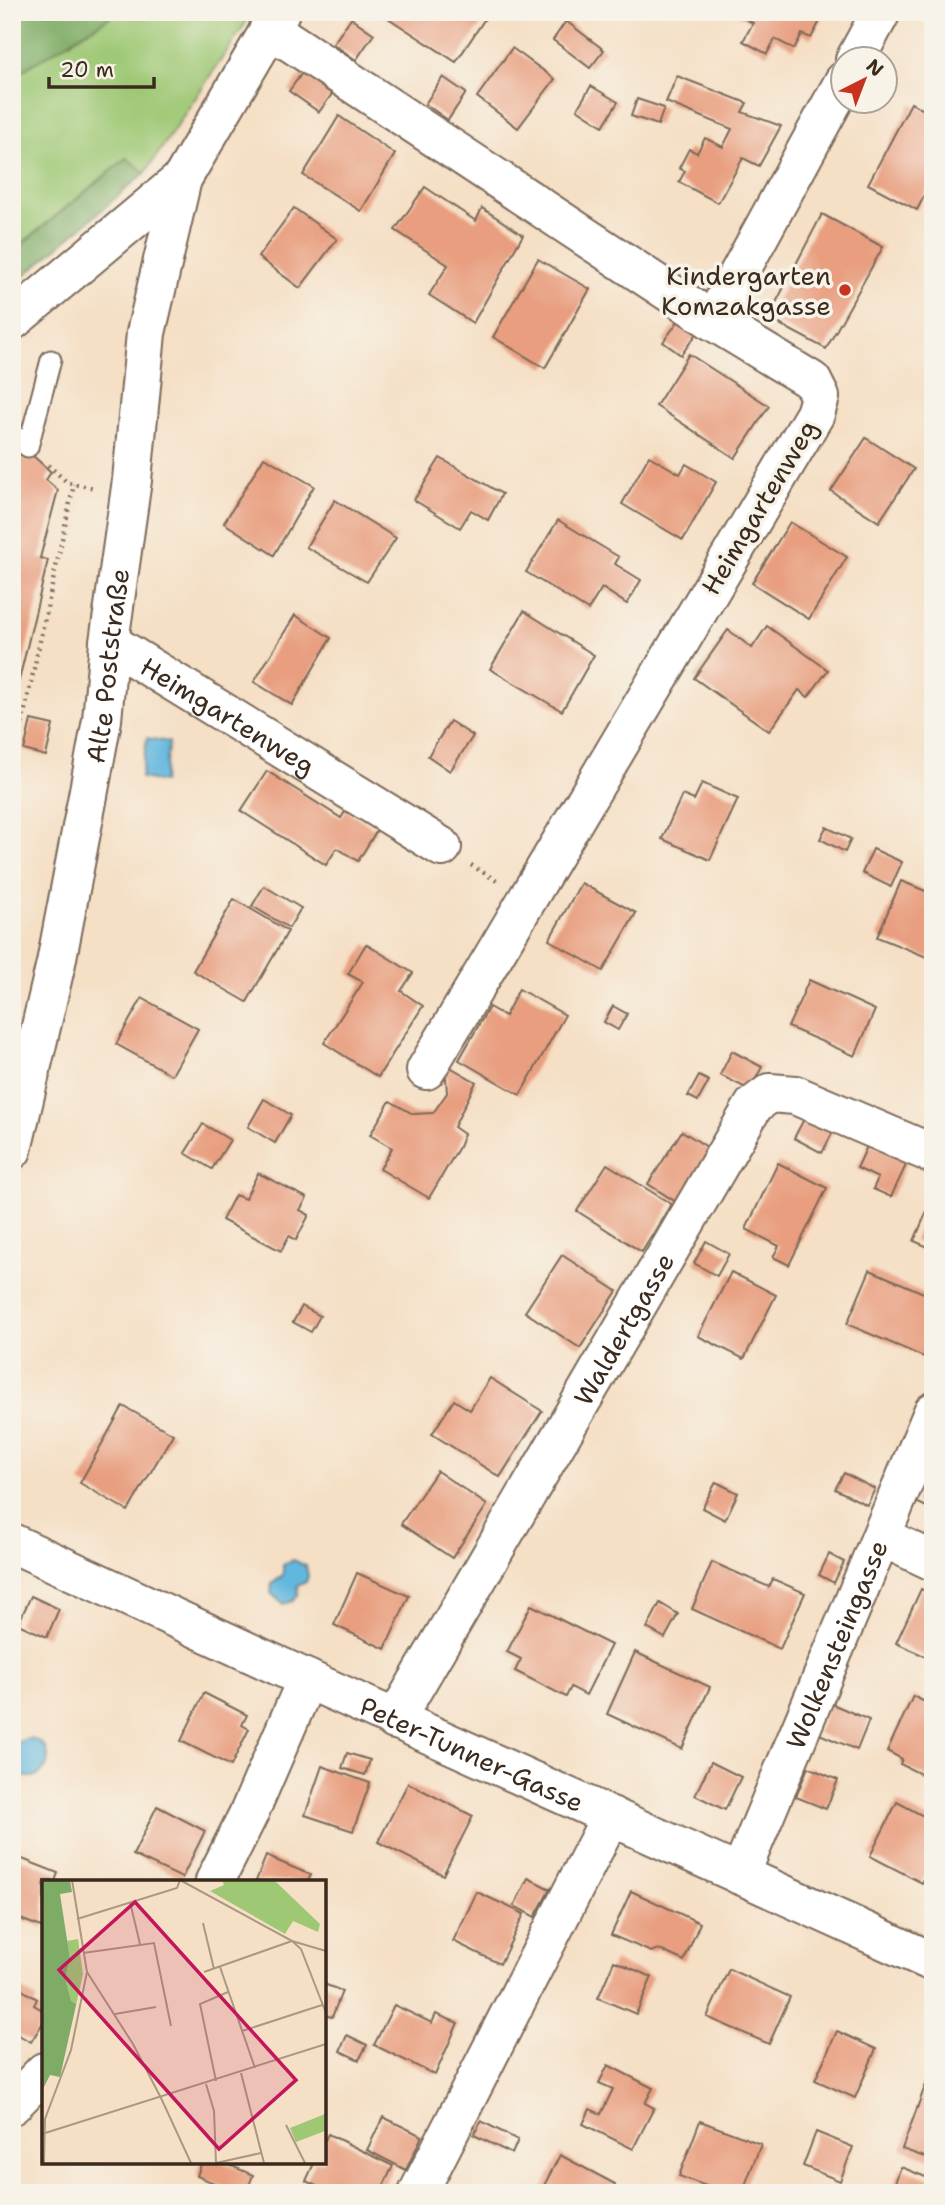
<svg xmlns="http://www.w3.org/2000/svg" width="945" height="2205" font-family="'Shantell Sans',sans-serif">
	<rect width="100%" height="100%" fill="#f7f3e8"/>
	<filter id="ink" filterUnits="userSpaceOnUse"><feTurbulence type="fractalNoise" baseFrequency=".0143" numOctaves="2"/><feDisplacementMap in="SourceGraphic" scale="14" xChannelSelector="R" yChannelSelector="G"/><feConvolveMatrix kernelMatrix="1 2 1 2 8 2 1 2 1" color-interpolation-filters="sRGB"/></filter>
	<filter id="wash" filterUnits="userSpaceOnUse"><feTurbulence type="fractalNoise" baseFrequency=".00686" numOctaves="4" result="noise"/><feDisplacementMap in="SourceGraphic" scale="28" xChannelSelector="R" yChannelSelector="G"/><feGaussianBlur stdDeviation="1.57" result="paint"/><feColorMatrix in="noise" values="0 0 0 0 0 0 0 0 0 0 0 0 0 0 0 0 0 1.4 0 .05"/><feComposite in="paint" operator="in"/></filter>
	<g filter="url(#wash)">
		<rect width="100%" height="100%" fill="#f5dfc5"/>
		<path fill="#9ec874" stroke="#6c7949" stroke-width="2" d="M118,12H253L145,173L126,158L12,252V77Z"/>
		<g fill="#7eac66" stroke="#5c6b42" stroke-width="2">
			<path d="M12,12H118L12,77Z"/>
			<path d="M127,158L145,173L12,286V252Z"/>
		</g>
		<g fill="#62b7de" stroke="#4e707e" stroke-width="2">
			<path d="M147,738L169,742L163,782L141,778Z"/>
			<path d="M293,1560L306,1566L308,1576L306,1582L297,1586L298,1594L293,1601L283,1604L271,1593L272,1584L283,1575V1565Z"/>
			<circle cx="29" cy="1758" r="19"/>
		</g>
		<g id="blocks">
			<g fill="#e89e7f">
				<path d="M379,12H485L488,14L456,62Z"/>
				<path d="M732,12H825L811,38L802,34L794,49L775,39L767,54L743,41L753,23Z"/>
				<path d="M351,18L374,34L356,60L333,44Z"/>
				<path d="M566,21L604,50L590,68L553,40Z"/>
				<path d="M512,48L555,79L518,128L477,97Z"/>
				<path d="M302,73L332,94L319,112L289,91Z"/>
				<path d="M677,76L747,103L742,112L781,126L759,166L743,158L718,203L679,182L685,171L679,168L689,149L697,153L705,138L723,147L732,129L666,102Z"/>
				<path d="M443,77L466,93L448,120L425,104Z"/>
				<path d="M591,86L618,102L603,126L577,109Z"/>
				<path d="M637,99L664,108L658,125L631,116Z"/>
				<path d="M911,103L933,115V179L917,210L868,184Z"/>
				<path d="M339,116L395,154L361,211L303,175Z"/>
				<path d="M425,187L476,221L482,208L523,235L473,323L429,295L448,265L395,230Z"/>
				<path d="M294,208L337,239L300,288L258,257Z"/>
				<path d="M822,214L883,247L826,349L768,318Z"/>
				<path d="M538,259L590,289L545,368L493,337Z"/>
				<path d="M680,319L698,332L681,355L663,342Z"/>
				<path d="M689,354L769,406L735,458L656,406Z"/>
				<path d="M866,438L914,469L879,522L831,491Z"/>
				<path d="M12,444L23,447L51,472L46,480L58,490L40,558L48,560L13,705Z"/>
				<path d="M649,456L680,474L686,464L716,482L683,540L622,504Z"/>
				<path d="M264,457L314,486L274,555L224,523Z"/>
				<path d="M440,458L502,494L488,520L471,510L460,528L414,500Z"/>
				<path d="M335,500L396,538L367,582L306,547Z"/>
				<path d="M558,520L619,557L615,564L641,580L627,604L602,588L588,610L526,572Z"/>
				<path d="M790,522L847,557L809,619L752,583Z"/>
				<path d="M524,611L594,655L562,711L490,669Z"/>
				<path d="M295,615L331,638L292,705L254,682Z"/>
				<path d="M767,626L828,670L808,697L799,690L769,731L694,678L728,630L752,648Z"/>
				<path d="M31,720L53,725L46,756L24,750Z"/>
				<path d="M450,721L473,736L450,771L428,756Z"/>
				<path d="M267,771L341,818L346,810L377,830L358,861L337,848L326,865L241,811Z"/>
				<path d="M702,783L738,799L710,860L662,839L682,795L694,800Z"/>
				<path d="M826,827L851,839L845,852L820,839Z"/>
				<path d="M873,849L902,862L891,887L862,873Z"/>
				<path d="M901,881L933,894V949L929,958L877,937Z"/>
				<path d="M581,883L636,913L603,971L549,940Z"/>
				<path d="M264,886L301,908L289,928L252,906Z"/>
				<path d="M234,899L288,931L247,1002L193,971Z"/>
				<path d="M366,944L413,973L401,991L423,1006L378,1077L324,1043L363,982L348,974Z"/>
				<path d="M809,980L875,1010L855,1056L788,1027Z"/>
				<path d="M519,989L565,1015L520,1095L459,1060L489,1007L505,1016Z"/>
				<path d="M142,998L198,1029L172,1075L116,1044Z"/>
				<path d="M613,1006L627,1014L618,1030L604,1022Z"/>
				<path d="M732,1051L762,1067L750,1090L720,1075Z"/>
				<path d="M445,1064L476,1082L454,1127L464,1134L459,1147L429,1198L380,1169L392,1148L370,1135L390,1101L413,1114L433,1113L447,1093Z"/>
				<path d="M699,1076L709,1081L698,1101L688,1096Z"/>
				<path d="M264,1099L291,1115L275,1143L248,1127Z"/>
				<path d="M806,1115L834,1130L822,1153L794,1138Z"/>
				<path d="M203,1124L230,1140L212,1169L185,1153Z"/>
				<path d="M682,1131L715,1152L681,1205L648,1184Z"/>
				<path d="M869,1142L908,1161L891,1197L873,1189L878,1178L857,1168Z"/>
				<path d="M778,1163L827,1188L789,1265L773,1257L779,1246L746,1229Z"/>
				<path d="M607,1164L671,1204L642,1252L577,1211Z"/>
				<path d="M258,1173L307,1198L300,1210L309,1215L296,1240L289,1236L281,1251L222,1220L235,1195L245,1199Z"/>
				<path d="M933,1197V1249L914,1241Z"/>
				<path d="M706,1241L729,1254L717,1276L694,1263Z"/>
				<path d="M562,1255L617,1291L580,1348L525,1312Z"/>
				<path d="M870,1270L933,1297V1343L926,1358L847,1324Z"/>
				<path d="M731,1272L776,1295L744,1359L698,1336Z"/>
				<path d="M302,1306L320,1316L311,1332L293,1322Z"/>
				<path d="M490,1378L542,1411L500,1477L432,1434L454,1400L470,1410Z"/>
				<path d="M123,1406L173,1434L128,1511L80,1483Z"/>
				<path d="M437,1471L487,1505L452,1558L401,1524Z"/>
				<path d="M930,1472L933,1474V1510L916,1502Z"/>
				<path d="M844,1473L875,1489L867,1505L835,1489Z"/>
				<path d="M716,1482L738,1493L725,1520L702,1508Z"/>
				<path d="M829,1554L844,1562L834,1583L819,1575Z"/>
				<path d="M712,1562L769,1587L773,1579L805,1593L780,1649L692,1609Z"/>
				<path d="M357,1573L409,1596L385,1649L334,1625Z"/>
				<path d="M921,1589L933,1595V1660L896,1643Z"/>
				<path d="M31,1596L59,1609L47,1637L18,1624Z"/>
				<path d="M660,1603L678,1614L665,1638L647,1628Z"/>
				<path d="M531,1605L611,1645L586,1695L571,1687L566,1697L515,1671L521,1659L507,1652Z"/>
				<path d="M635,1652L710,1687L682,1749L607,1714Z"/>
				<path d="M204,1693L247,1715L242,1725L249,1729L231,1766L181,1741Z"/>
				<path d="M913,1696L933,1706V1780L900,1764L902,1759L887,1751Z"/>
				<path d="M830,1703L869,1720L857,1750L817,1733Z"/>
				<path d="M347,1753L370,1760L365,1775L342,1768Z"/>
				<path d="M711,1762L741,1777L725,1810L695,1795Z"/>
				<path d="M322,1766L370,1783L353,1831L305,1815Z"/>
				<path d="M808,1767L838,1780L826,1809L796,1797Z"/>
				<path d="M408,1783L473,1816L443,1875L378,1842Z"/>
				<path d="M897,1802L933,1821V1863L922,1883L870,1856Z"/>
				<path d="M157,1806L205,1831L182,1878L133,1855Z"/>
				<path d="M12,1855L58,1873L55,1881H44V1928L12,1916Z"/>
				<path d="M266,1856L311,1875L308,1881H256Z"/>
				<path d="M528,1878L550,1889L535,1917L514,1906Z"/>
				<path d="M631,1891L700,1923L684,1961L658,1949L651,1952L611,1935Z"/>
				<path d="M477,1892L524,1914L500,1964L453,1941Z"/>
				<path d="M614,1961L652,1977L636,2014L598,1998Z"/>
				<path d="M729,1969L790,1997L769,2044L707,2017Z"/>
				<path d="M12,1984L37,1999L34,2005L44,2011V2021L31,2042L15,2033L12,2037Z"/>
				<path d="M324,1984L342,1991L332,2017L324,2015Z"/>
				<path d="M394,2005L432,2023L436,2014L458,2023L435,2075L374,2045Z"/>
				<path d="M837,2031L876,2049L855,2098L815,2080Z"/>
				<path d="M347,2035L367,2045L359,2060L340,2051Z"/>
				<path d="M608,2065L653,2088L645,2103L654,2108L633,2149L583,2124L590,2109L601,2114L613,2089L599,2083Z"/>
				<path d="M927,2081L933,2083V2160L902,2149Z"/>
				<path d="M383,2117L422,2136L406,2170L367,2150Z"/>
				<path d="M481,2121L518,2140L512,2154L474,2135Z"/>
				<path d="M700,2121L761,2144L742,2193H725L679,2176Z"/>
				<path d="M816,2132L853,2147L840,2181L803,2166Z"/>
				<path d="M328,2134L393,2166L380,2193H330L306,2181L315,2161H324V2142Z"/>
				<path d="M560,2155L615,2184L610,2193H540Z"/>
				<path d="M202,2161H220L253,2175L246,2193H238L197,2176Z"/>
				<path d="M901,2167L933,2180V2193H891Z"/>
			</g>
		</g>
	</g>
	<g filter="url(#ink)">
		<use href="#blocks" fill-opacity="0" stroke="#7c6958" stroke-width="2"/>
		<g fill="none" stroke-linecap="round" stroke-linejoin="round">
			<g stroke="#7c6958" stroke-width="23">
				<path id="lane" d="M12,433L28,447L51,360"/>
			</g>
			<g stroke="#7c6958" stroke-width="42">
				<g id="street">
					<path d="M269,28L713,321L812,381L820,397L815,414L426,1070"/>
					<path d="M855,60L881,12"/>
					<path d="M12,321L182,179"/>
					<path d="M713,321L844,81"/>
					<path id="s1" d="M109,642L442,847"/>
					<path d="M882,1537L933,1561"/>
					<path id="s2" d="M395,1720L754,1105L770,1093L795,1095L933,1154"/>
					<path id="s3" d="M740,1875L933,1412"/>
					<path d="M215,1881L249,1813L307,1679"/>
					<path d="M12,2105L44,2072"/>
					<path d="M418,2193L611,1816"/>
				</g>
			</g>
			<g stroke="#7c6958" stroke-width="42">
				<g id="secondary">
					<path id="s4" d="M12,1150L56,963L87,801L102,720L109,642L132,480L146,333L182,179L280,12"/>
					<path id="s5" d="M12,1543L307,1679L933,1962"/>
				</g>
			</g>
			<g stroke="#7c6958" stroke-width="4.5" stroke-dasharray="2 5" stroke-linecap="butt">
				<path d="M48,465L68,483L95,488"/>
				<path d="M12,779L19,738L74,484"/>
				<path d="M471,865L497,881"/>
			</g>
			<use href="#lane" stroke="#fff" stroke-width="19"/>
			<use href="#street" stroke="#fff" stroke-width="38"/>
			<use href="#secondary" stroke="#fff" stroke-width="38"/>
		</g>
	</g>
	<circle fill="#c8321e" stroke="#f7f3e8" stroke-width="2.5" cx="845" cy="290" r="7"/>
	<g text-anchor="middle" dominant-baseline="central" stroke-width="7" stroke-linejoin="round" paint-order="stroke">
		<g font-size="26" fill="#3b2a1e" stroke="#f7f3e8" text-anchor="end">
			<text x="831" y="275">Kindergarten<tspan x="831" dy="30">Komzakgasse</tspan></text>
		</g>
		<g font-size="26" fill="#3b2a1e" stroke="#f7f3e8">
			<text transform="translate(759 507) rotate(-59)">Heimgartenweg</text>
			<text stroke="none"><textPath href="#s4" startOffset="494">Alte Poststraße</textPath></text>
			<text stroke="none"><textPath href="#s1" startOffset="140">Heimgartenweg</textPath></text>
			<text stroke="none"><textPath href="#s2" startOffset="453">Waldertgasse</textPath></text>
			<text stroke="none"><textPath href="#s3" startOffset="250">Wolkensteingasse</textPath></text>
			<text stroke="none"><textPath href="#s5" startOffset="506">Peter-Tunner-Gasse</textPath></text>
		</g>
	</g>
	<g transform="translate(42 1880)">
		<rect width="284" height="284" fill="#f5dfc5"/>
		<path d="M180,0H232L278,44L276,52L251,41L243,54L168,11L182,5ZM36,59L41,94L34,124L29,122L23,98L28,79L25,61ZM283,234V251L254,262L248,248Z" fill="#9ec874"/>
		<path d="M0,0H28L30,12L18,14L28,79L23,98L29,121L34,124L41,94L18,197L8,195L0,211Z" fill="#7eac66"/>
		<path fill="none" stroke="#ab9782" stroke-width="2" d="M138,0L250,61L284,71M88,22L98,64M35,39L135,8L138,0M161,43L172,89M41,73L112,63L129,146M178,87L213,188M45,92L91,164L119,218M162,92L250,61L259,69L284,133M73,134L114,127M200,151L280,125M199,193L222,283M174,201L158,124L186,112M164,204L172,231L174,283M119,218L149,283M244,245L263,283M0,254L284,164M2,283L3,239L29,170L45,92L30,0M174,283L219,273"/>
		<path fill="#c2185b" fill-opacity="0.15" stroke="#c2185b" stroke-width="3.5" d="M93,22L254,200L177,269L17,90Z"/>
		<rect width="284" height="284" fill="none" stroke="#3b2a1e" stroke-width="3.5"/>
	</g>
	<rect width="945" height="2205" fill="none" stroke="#f7f3e8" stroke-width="42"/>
	<g transform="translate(864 80) rotate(42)"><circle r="33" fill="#f7f3e8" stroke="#aca397" stroke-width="2"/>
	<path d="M0-5L12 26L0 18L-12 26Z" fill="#c8321e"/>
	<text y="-10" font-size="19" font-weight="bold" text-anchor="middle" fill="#3b2a1e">N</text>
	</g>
	<path d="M49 77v10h105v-10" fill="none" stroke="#3b2a1e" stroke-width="3.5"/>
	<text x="60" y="77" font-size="21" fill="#3b2a1e" stroke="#f7f3e8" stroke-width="5" paint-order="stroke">20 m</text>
</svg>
